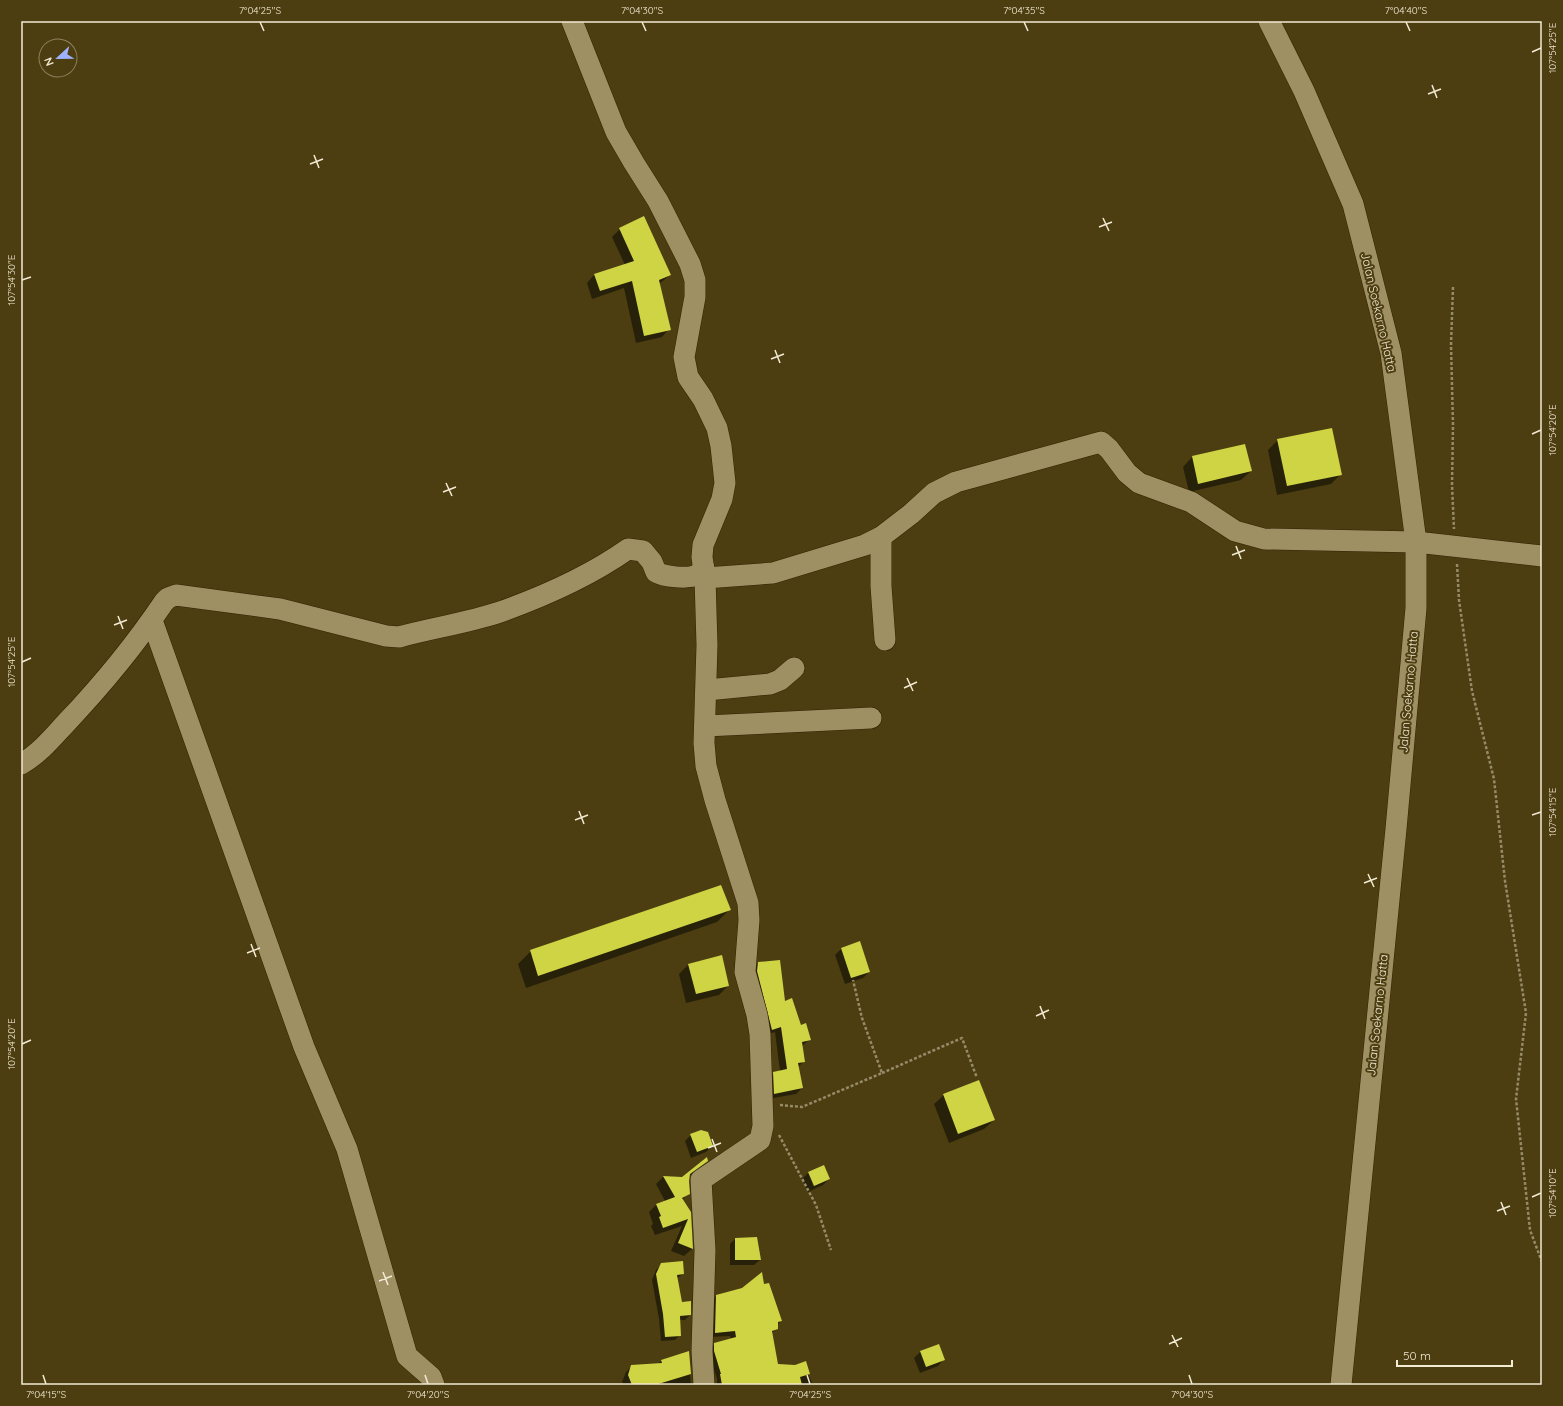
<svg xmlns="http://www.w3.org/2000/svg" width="1563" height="1406" font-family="Quicksand,sans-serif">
	<rect width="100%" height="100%" fill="#4c3e11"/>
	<g fill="#0007">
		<path d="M620,229L670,275L659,284L669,329L662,337L636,343L624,288L592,299L587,283L594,275L625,265L612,237Z"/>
		<path d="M1278,440L1341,474L1331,484L1277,495L1268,450Z"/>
		<path d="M1245,445L1251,471L1241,480L1189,492L1183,467L1192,457Z"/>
		<path d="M729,910L717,922L526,988L518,964L531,951Z"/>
		<path d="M842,948L869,972L863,978L845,984L835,955Z"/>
		<path d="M758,963L809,1040L802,1046L804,1061L798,1067L802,1088L796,1094L768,1099V1079L774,1073L780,1071L775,1032L766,1035L752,970Z"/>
		<path d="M688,965L728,986L719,995L686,1003L679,974Z"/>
		<path d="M944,1095L994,1120L984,1129L949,1143L934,1104Z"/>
		<path d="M691,1135L712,1146L706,1152L691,1158L685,1141Z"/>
		<path d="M707,1160L689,1176V1193L682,1200L690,1213L692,1249L684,1256L671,1251L682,1226L655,1235L651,1226L653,1224L649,1212L656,1205L665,1201L656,1184L663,1177L682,1178Z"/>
		<path d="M809,1172L829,1179L823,1185L808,1192L802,1179Z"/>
		<path d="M735,1239L760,1260L754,1265H730V1244Z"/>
		<path d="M662,1264L683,1274L676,1279L681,1303L690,1315L685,1320H679L680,1335L675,1340L661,1341L659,1319L652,1280L656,1270Z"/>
		<path d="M764,1286L781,1321L777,1325V1328L772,1333L778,1365L808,1374L813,1385H717V1379L710,1357V1349L715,1344L731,1339L730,1336L710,1337L711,1301L716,1296Z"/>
		<path d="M688,1352L691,1385H624L622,1382L626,1372L632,1366L658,1364L661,1361Z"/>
		<path d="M920,1352L944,1359L938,1366L920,1373L914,1358Z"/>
	</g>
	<g fill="#ced444">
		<path d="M644,216L671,275L659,280L671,330L644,336L632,281L600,291L594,274L634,261L619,228Z"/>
		<path d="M1332,428L1342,475L1287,486L1277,439Z"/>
		<path d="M1245,444L1252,471L1198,484L1192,456Z"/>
		<path d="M721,885L731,910L538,976L530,950Z"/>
		<path d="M860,941L870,972L851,978L841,948Z"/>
		<path d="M722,955L729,986L696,994L688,964Z"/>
		<path d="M780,960L785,1001L792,998L801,1025L806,1023L811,1040L802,1042L805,1062L798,1063L803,1088L774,1094L773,1072L787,1069L781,1027L772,1030L757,971L758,962Z"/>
		<path d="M979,1080L995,1120L958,1134L943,1094Z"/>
		<path d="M701,1130L708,1132L713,1146L697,1152L690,1134Z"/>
		<path d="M707,1157L708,1161L690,1174L689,1181L690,1194L682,1198L691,1212L693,1249L678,1243L688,1219L663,1228L659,1217L661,1216L656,1204L675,1197L663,1176L682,1177Z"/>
		<path d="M824,1165L830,1179L814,1186L808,1172Z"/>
		<path d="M757,1237L761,1260H735V1238Z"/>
		<path d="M683,1261L684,1274L677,1275L682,1302L691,1301V1315L680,1316L681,1336L665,1337L663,1314L656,1274L661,1263Z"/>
		<path d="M762,1272L764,1284L769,1283L782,1321L778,1322V1329L772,1331L778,1364L795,1365L806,1361L810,1374L800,1377L802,1385H722L720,1374H721L714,1351V1343L736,1337L735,1331L715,1333L716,1295L742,1288Z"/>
		<path d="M939,1344L945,1360L926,1367L920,1351Z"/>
		<path d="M689,1351L691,1374L655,1385H632L628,1375L631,1365L662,1363L661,1360Z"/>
	</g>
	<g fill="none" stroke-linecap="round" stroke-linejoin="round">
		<g stroke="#2f2503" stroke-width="22">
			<g id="minor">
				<path d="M572,21L616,132L634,163L658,201L690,264L695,280V297L684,357L688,377L703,399L717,428L721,446L725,483L722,499L703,545L702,557L705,578L707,645L704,743L706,766L715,800L748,903L749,920L745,972L757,1015L760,1034L763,1126L760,1140L701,1180L705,1250L702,1351L704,1385"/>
				<path d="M1269,21L1304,91L1353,204L1391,353L1416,542V608L1396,829L1341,1385"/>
				<path d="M881,537V586L885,640"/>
				<path d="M705,578L773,573L865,545L881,537L911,514L934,493L956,482L1101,442L1109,449L1127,473L1139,483L1191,502L1235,531L1264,539L1416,542L1542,556"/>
				<path d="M148,625L154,626L304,1047L347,1149L407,1356L431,1377L434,1385"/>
				<path d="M707,690L770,684L780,680L794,668"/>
				<path d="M705,726L871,718"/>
				<path d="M21,764C39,754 52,738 66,723C102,685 135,645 164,602L168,598L176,595L280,609L386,636L399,637C432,628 467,623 500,612C542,597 591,575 628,549L643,551L652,562L656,572C664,577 688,579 697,575C700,573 702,570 704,568"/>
			</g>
		</g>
		<g stroke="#968b68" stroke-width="2.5" stroke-dasharray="3 2" stroke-linecap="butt">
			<path d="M1453,287L1451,345L1453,425L1452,485L1454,529"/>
			<path d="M1457,564L1459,600L1472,691L1494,779L1505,881L1526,1013L1516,1099L1530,1230L1542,1262"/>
			<path d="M882,1073L962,1038L977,1078"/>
			<path d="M780,1105L802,1107L882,1073L862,1018L853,980"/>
			<path d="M779,1135L816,1205L831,1250"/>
		</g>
		<use href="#minor" stroke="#9f9064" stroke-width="21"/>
	</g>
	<path fill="none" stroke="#f2ead3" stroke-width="1.5" d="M260,22L264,31M642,22L646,31M1024,22L1028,31M1406,22L1410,31M1532,52L1541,48M1432,85L1437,98M1428,94L1441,89M314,155L319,168M310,164L323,159M1103,218L1109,231M1099,227L1112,222M22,280L31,277M775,350L780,363M771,359L784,354M1532,434L1541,430M446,483L452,496M443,492L456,487M1236,546L1241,559M1232,555L1245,550M118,616L123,629M114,625L127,620M22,662L31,658M907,678L913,691M904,688L917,682M579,811L584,824M1532,815L1541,812M575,820L588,815M1368,874L1374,887M1364,883L1377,878M251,944L256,957M247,953L260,948M1040,1006L1045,1019M1036,1016L1049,1010M22,1044L31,1040M712,1139L717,1152M708,1148L721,1143M1532,1197L1541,1193M1501,1202L1506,1215M1497,1211L1510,1206M383,1272L388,1285M379,1281L392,1276M1172,1335L1178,1347M1169,1344L1182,1338M43,1375L46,1384M425,1375L428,1384M807,1375L810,1384M1189,1375L1192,1384"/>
	<g text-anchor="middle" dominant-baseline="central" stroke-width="4" stroke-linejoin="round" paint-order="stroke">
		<g font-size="12" fill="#f2ead3" stroke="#4c3e11">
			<text transform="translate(1379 312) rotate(77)">Jalan Soekarno Hatta</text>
			<text transform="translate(1408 692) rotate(-85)">Jalan Soekarno Hatta</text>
			<text transform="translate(1377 1015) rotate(-84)">Jalan Soekarno Hatta</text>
		</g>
	</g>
	<rect width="1563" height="1406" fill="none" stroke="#4c3e11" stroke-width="44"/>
	<g transform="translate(58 58) rotate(248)"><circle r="19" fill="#4c3e11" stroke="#8e835f"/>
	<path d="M0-3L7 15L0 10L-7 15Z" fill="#9fb3fd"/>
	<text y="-6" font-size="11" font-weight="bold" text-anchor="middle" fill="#f2ead3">N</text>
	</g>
	<path d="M1397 1360v6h115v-6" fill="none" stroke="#f2ead3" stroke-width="2"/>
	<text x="1403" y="1360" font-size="12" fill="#f2ead3" stroke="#4c3e11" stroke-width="3" paint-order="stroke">50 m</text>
	<rect x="22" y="22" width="1519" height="1362" fill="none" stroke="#f2ead3" stroke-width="1.5"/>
	<g font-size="10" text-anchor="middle" fill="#f2ead3">
		<text x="260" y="14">7°04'25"S</text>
		<text x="642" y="14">7°04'30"S</text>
		<text x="1024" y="14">7°04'35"S</text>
		<text x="1406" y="14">7°04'40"S</text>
		<text transform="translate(1552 48) rotate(-90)" y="4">107°54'25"E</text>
		<text transform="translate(11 280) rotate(-90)" y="4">107°54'30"E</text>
		<text transform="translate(1552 430) rotate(-90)" y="4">107°54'20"E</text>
		<text transform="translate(11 662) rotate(-90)" y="4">107°54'25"E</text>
		<text transform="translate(1552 812) rotate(-90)" y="4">107°54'15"E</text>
		<text transform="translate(11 1044) rotate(-90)" y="4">107°54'20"E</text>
		<text transform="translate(1552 1193) rotate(-90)" y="4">107°54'10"E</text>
		<text x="46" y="1398">7°04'15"S</text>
		<text x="428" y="1398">7°04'20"S</text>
		<text x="810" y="1398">7°04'25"S</text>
		<text x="1192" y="1398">7°04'30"S</text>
	</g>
</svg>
